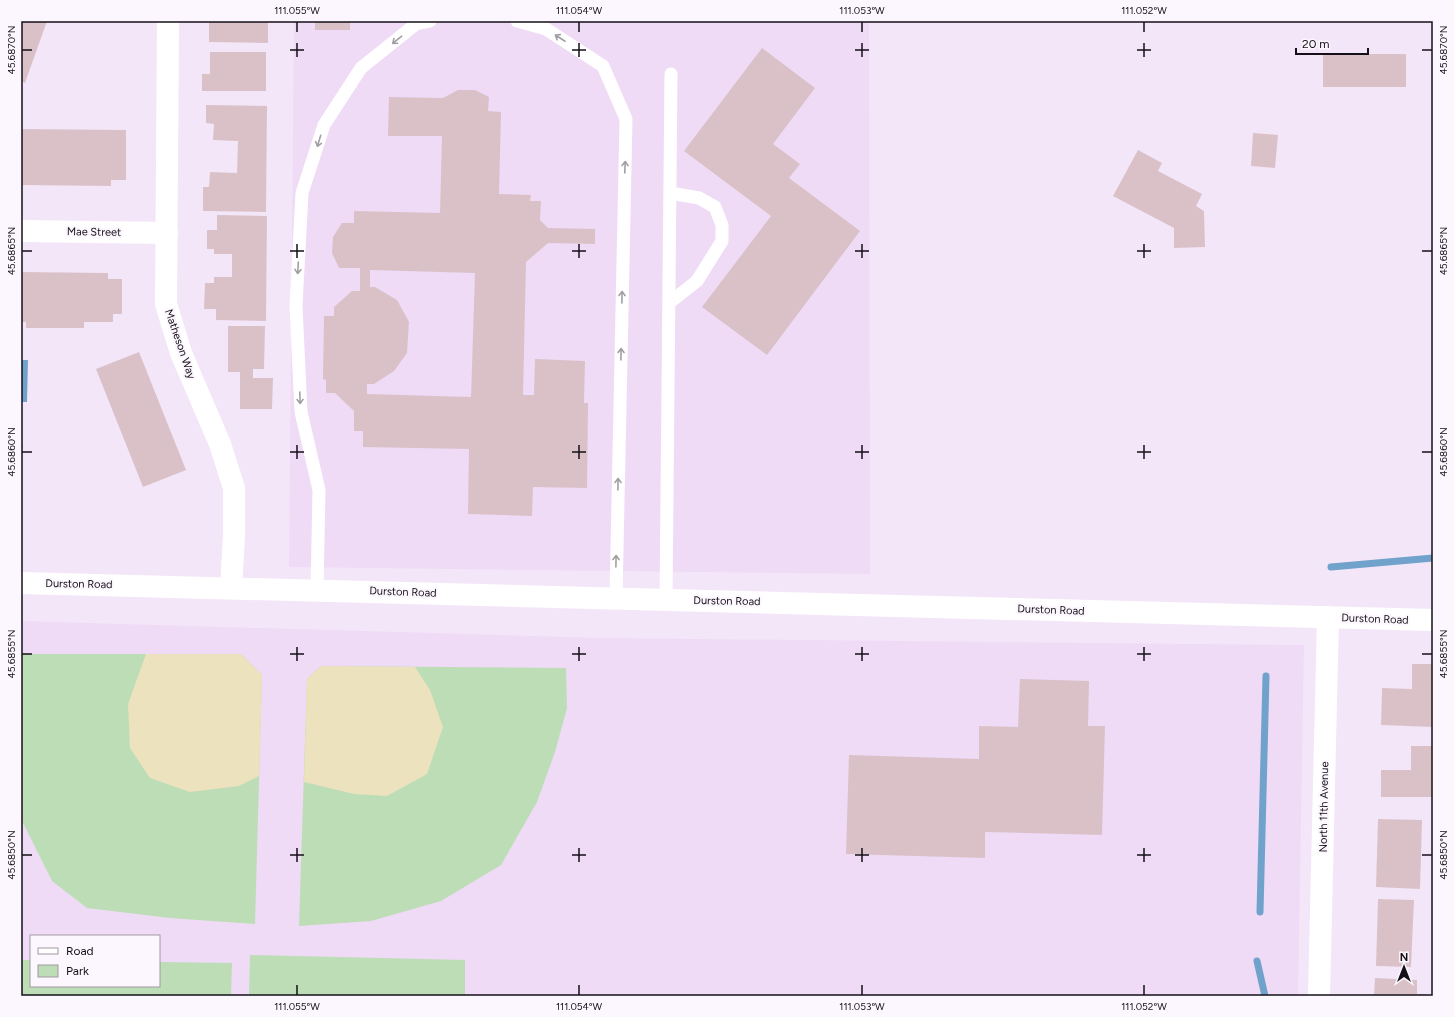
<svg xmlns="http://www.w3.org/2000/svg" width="1454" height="1017" font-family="Figtree,sans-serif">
	<rect width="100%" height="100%" fill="#f4e6f9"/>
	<g fill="#efdbf5" fill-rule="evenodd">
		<path d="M294,21H869L870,574L289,567Z"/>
		<path d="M21,621L600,638L1304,645L1298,996H21ZM31,936H159V986H31Z"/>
	</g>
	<g fill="#bdddb7">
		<path d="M21,654H241L262,675L255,924L170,918L87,908L52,881L21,819Z"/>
		<path d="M321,666L566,668L567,708L555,752L537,802L501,865L441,901L371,921L299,926L307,679Z"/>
		<path d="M250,955L465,960V996H249Z"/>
		<path d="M21,960H31V986H159V962L232,963L231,996H21Z"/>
	</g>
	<g fill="#ece2bd">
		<path d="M146,654H241L262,675L259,776L239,786L190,792L150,778L130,748L128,704Z"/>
		<path d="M321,666L415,667L430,690L443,727L427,774L387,796L354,794L304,782L307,679Z"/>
	</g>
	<path fill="#70a2cb" d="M21,360H28L27,402H21Z"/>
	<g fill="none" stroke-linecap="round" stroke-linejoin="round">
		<g stroke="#70a2cb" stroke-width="7">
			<path d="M1331,567L1433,558"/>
			<path d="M1260,912L1266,676"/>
			<path d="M1257,961L1265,996"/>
		</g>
	</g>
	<g fill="#dac1c8" fill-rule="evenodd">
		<path d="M21,21H47L25,83L21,81Z"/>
		<path d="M209,21H268V43L209,42Z"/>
		<rect x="315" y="21" width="35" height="9"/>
		<path d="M762,48L815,88L773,144L800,164L789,178L860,231L767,355L702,307L771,216L684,151Z"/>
		<path d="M210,52H266V91H202V74H210Z"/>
		<rect x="1323" y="54" width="83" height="33"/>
		<path d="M458,90H475L489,97L488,111L501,112L499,194L531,195L530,201H541L540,220L548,228L595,229V244L548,243L526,262L523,395H534L535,359L585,361L584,403H588L587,488L533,487L532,516L468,514L469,449L363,447V431H354V411L335,393H326V380L323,379L324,316H334V307L352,291H360V268H339L332,253L333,237L342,223H354V211L440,213L442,136H388L389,97L443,98ZM370,270L475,273L471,397L367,394V384H374L394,371L407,353L409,322L397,300L375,287H370Z"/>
		<path d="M206,105L267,106L266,212L203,211V187H209L210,172L237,173L238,141L213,140L214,124L206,123Z"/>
		<path d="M21,129L126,130V180H111V186L21,185Z"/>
		<path d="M1253,133L1278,135L1275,168L1251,166Z"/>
		<path d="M1138,150L1162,163L1158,171L1202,194L1196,206L1204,211L1205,247L1174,248V228L1113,196Z"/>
		<path d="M217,215L267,216L266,321L216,320V309H204L205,283H214V277H232V254H214V249H207V230H217Z"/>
		<path d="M21,272L108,273V279H122V314H113V322H84V328H26V322H21Z"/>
		<path d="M228,326H265L264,369H253V378H273L272,409H240V372H228Z"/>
		<path d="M139,352L186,470L143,487L96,369Z"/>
		<path d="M21,443L23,444L22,458H21Z"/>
		<path d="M1412,664H1433V727L1381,725L1382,688L1412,689Z"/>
		<path d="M1020,679L1089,681L1088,726H1105L1102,835L985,832V858L846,854L849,755L979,759V726L1018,727Z"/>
		<path d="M1411,746H1433V797H1381V770H1411Z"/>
		<path d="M1378,819L1422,820L1420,889L1376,887Z"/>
		<path d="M1378,899L1414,900L1411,967L1376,966Z"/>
		<path d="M1375,978L1417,980V994H1425V996H1374Z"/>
	</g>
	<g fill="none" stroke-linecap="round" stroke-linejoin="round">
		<g stroke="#fff" stroke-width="13">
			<path d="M517,21L546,29L603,66L626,119L616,598"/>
			<path d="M669,303L697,281L722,241V225L715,207L699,198L670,193"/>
			<path d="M317,590L319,490L301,412L296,306L302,193L324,125L361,68L416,24L430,21"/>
			<path d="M666,600L671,74"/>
		</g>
		<g stroke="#fff" stroke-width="22">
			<path d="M168,21L166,304L181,353L220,444L234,488V536L231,588"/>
			<path d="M21,231L167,233"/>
		</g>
		<path stroke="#fff" stroke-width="22" d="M1319,996L1328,617"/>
		<path stroke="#fff" stroke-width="22" d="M21,583L1433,620"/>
	</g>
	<defs><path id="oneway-shaft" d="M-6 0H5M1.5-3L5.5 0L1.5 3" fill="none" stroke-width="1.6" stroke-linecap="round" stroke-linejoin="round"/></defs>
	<g stroke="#a19fa2">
		<use href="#oneway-shaft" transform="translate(560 38) rotate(-147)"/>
		<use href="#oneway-shaft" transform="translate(397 40) rotate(141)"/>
		<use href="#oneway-shaft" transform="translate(319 141) rotate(107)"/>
		<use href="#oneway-shaft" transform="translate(625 167) rotate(-88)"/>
		<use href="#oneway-shaft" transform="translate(298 268) rotate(93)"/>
		<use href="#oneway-shaft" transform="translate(622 297) rotate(-89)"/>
		<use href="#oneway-shaft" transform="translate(621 354) rotate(-89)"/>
		<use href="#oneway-shaft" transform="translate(300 398) rotate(88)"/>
		<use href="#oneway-shaft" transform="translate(618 484) rotate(-89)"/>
		<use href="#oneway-shaft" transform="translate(616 561) rotate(-89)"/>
	</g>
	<path fill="none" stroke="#151017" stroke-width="1.5" d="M297,22V32M579,22V32M862,22V32M1144,22V32M297,43V57M579,43V57M862,43V57M1144,43V57M22,50H32M290,50H304M572,50H586M855,50H869M1137,50H1151M1422,50H1432M297,244V258M579,244V258M862,244V258M1144,244V258M22,251H32M290,251H304M572,251H586M855,251H869M1137,251H1151M1422,251H1432M297,445V459M579,445V459M862,445V459M1144,445V459M22,452H32M290,452H304M572,452H586M855,452H869M1137,452H1151M1422,452H1432M297,647V661M579,647V661M862,647V661M1144,647V661M22,654H32M290,654H304M572,654H586M855,654H869M1137,654H1151M1422,654H1432M297,848V862M579,848V862M862,848V862M1144,848V862M22,855H32M290,855H304M572,855H586M855,855H869M1137,855H1151M1422,855H1432M297,985V995M579,985V995M862,985V995M1144,985V995"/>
	<g text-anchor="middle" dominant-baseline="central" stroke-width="4" stroke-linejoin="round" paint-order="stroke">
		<g font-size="11" fill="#151017" stroke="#fcf6fe">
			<text transform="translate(94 232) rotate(1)">Mae Street</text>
			<text transform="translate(180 344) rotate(71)">Matheson Way</text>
			<text transform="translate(79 584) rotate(1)">Durston Road</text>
			<text transform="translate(403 592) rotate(2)">Durston Road</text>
			<text transform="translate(727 601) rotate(1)">Durston Road</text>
			<text transform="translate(1051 610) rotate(2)">Durston Road</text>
			<text transform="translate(1375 619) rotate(2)">Durston Road</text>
			<text transform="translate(1324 807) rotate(-89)">North 11th Avenue</text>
		</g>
	</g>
	<rect width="1454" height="1017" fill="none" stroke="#fcf6fe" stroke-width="44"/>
	<rect x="30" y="935" width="130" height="52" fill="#fcf6fe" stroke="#a09aa2"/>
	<rect x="38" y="948" width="20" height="6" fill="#ffffff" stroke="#a09aa2"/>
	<text x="66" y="955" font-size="12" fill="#151017">Road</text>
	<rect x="38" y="965" width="20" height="12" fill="#bdddb7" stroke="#a09aa2"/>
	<text x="66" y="975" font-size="12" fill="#151017">Park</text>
	<g transform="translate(1404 967)" stroke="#fcf6fe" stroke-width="3" paint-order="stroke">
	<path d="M0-3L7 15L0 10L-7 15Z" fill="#151017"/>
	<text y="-6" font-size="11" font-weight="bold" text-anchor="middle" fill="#151017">N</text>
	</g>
	<path d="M1296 48v6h72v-6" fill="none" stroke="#151017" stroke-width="2"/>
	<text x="1302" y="48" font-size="12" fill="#151017" stroke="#fcf6fe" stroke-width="3" paint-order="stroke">20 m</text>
	<rect x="22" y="22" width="1410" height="973" fill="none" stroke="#151017" stroke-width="1.5"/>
	<g font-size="10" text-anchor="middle" fill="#151017">
		<text x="297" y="14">111.055°W</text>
		<text x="579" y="14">111.054°W</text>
		<text x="862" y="14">111.053°W</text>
		<text x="1144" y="14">111.052°W</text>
		<text transform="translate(11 50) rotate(-90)" y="4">45.6870°N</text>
		<text transform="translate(1443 50) rotate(-90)" y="4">45.6870°N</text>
		<text transform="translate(11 251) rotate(-90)" y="4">45.6865°N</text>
		<text transform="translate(1443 251) rotate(-90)" y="4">45.6865°N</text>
		<text transform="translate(11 452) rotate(-90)" y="4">45.6860°N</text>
		<text transform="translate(1443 452) rotate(-90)" y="4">45.6860°N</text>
		<text transform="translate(11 654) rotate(-90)" y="4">45.6855°N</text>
		<text transform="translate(1443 654) rotate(-90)" y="4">45.6855°N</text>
		<text transform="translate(11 855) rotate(-90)" y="4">45.6850°N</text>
		<text transform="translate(1443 855) rotate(-90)" y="4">45.6850°N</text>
		<text x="297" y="1010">111.055°W</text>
		<text x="579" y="1010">111.054°W</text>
		<text x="862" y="1010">111.053°W</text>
		<text x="1144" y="1010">111.052°W</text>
	</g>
</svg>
